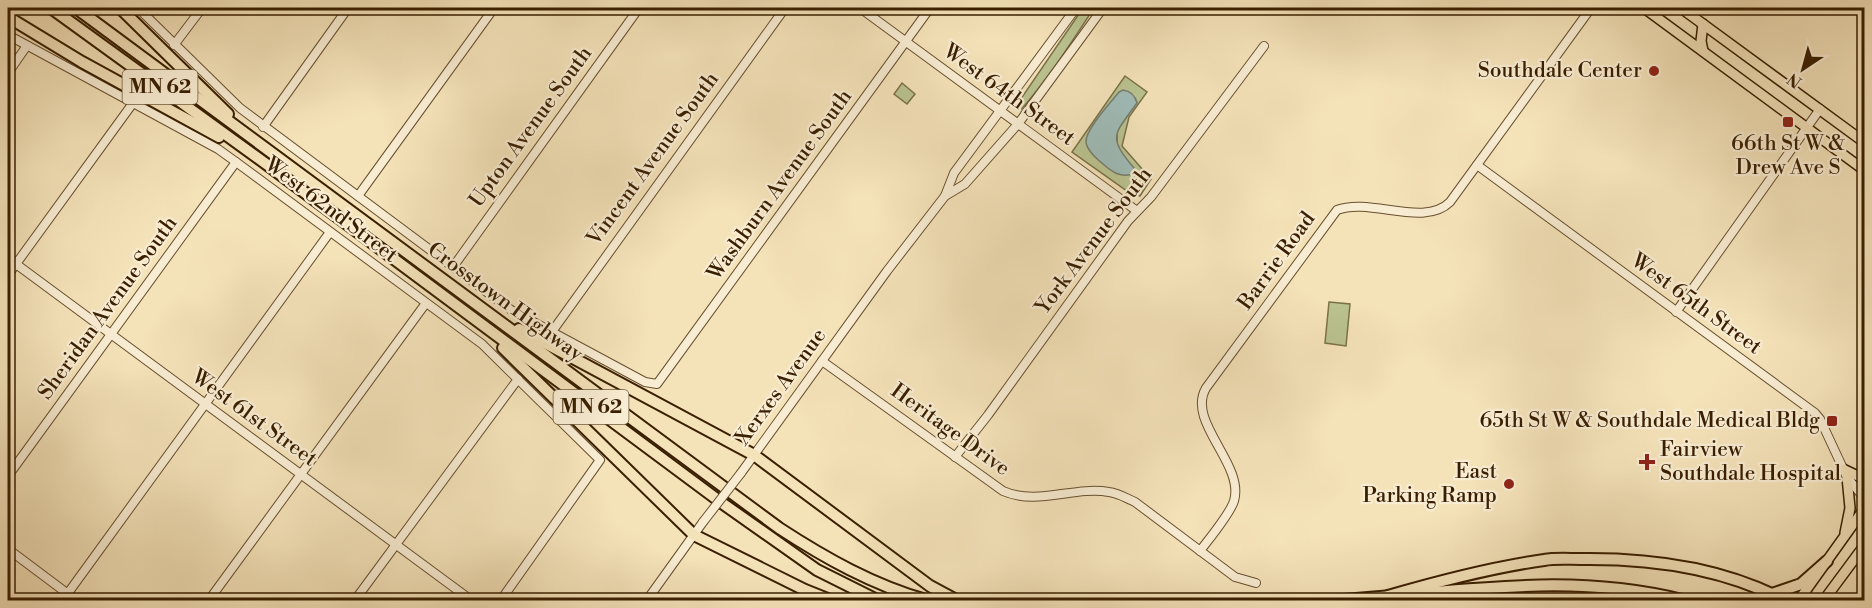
<svg xmlns="http://www.w3.org/2000/svg" width="1872" height="608" font-family="'Libre Bodoni',serif">
	<rect width="100%" height="100%" fill="#f4e2b9"/>
	<filter id="stains"><feTurbulence type="fractalNoise" baseFrequency=".00333" numOctaves="4"/><feColorMatrix values="0 0 0 0 .2 0 0 0 0 .09 0 0 0 0 .02 0 0 0 .5 -.17"/></filter>
	<radialGradient id="worn" r=".72"><stop offset=".6" stop-color="#630" stop-opacity="0"/><stop offset="1" stop-color="#630" stop-opacity=".3"/></radialGradient>
	<g fill="#bac390" stroke="#7a7148" stroke-width="1.5" fill-rule="evenodd">
		<path d="M1083,8H1094C1071,43 1048,79 1020,111L1016,108L1018,103Z"/>
		<path d="M1125,76L1147,92L1129,117L1122,146L1151,179L1140,196L1127,191L1072,152ZM1136,103L1117,131V147L1099,117Z"/>
		<path d="M902,83L915,94L907,104L894,94Z"/>
		<path d="M1329,302L1350,304L1346,346L1325,343Z"/>
	</g>
	<path fill="#9fbcb8" stroke="#767d6e" stroke-width="1.5" d="M1123,90C1130,91 1135,95 1137,103C1114,135 1107,136 1134,168L1132,174C1121,178 1112,172 1103,164C1097,159 1087,151 1086,142C1085,130 1111,102 1119,92Z"/>
	<g fill="none" stroke-linecap="round" stroke-linejoin="round">
		<g stroke="#68502e" stroke-width="10">
			<g id="minor">
				<path d="M138,8L240,108L453,267L511,310L645,382L657,384L930,8"/>
				<path d="M860,8L1137,211"/>
				<path d="M8,35L218,149L236,162L482,344L600,460L501,600"/>
				<path d="M174,45L202,8"/>
				<path d="M8,73L26,47"/>
				<path d="M263,127L348,8"/>
				<path d="M1477,165L1815,413L1820,419L1847,477L1864,498"/>
				<path d="M358,196L494,8"/>
				<path d="M945,196L965,184L1018,124L1103,8"/>
				<path d="M16,264L471,600"/>
				<path d="M453,267L639,8"/>
				<path d="M8,275L133,103"/>
				<path d="M1676,312L1820,109"/>
				<path d="M551,333L785,8"/>
				<path d="M822,361L1003,491C1038,506 1073,486 1109,492C1118,493 1126,498 1135,502L1235,577L1256,583"/>
				<path d="M955,457L988,415L1128,221L1151,197L1264,46"/>
				<path d="M741,473L887,271L945,196L954,173L1076,8"/>
				<path d="M8,476L236,162"/>
				<path d="M8,549L76,600"/>
				<path d="M1200,551C1209,539 1230,514 1234,501C1245,464 1186,422 1206,388L1337,210C1370,197 1424,228 1450,202L1591,8"/>
				<path d="M63,600L330,232"/>
				<path d="M209,600L426,303"/>
				<path d="M355,600L518,379"/>
				<path d="M647,600L703,522"/>
			</g>
		</g>
		<g stroke="#391f00" stroke-width="12">
			<g id="major">
				<path d="M1644,8L1864,170"/>
				<path d="M1681,8L1864,142"/>
				<path d="M1703,51L1701,41L1703,24"/>
				<path d="M1843,469L1864,479"/>
				<path d="M1845,533L1850,508L1847,477"/>
				<path d="M1799,600L1864,509"/>
				<path d="M1824,600L1864,546"/>
			</g>
		</g>
		<g stroke="#391f00" stroke-width="14">
			<g id="highway">
				<path d="M51,8L269,166L722,503L817,570L877,600"/>
				<path d="M76,8L779,528C825,558 873,585 926,600"/>
				<path d="M120,8L228,114"/>
				<path d="M8,17L82,62L219,137"/>
				<path d="M519,329L754,455L930,586L956,600"/>
				<path d="M503,348L694,535L805,590L830,600"/>
				<path d="M1411,594C1505,586 1588,577 1682,600"/>
				<path d="M1772,594L1801,584L1827,561"/>
				<path d="M1388,596C1436,582 1494,567 1544,560C1555,558 1568,559 1580,559C1649,558 1723,568 1784,600"/>
				<path d="M1344,600L1392,596"/>
			</g>
		</g>
		<use href="#minor" stroke="#f8ecd2" stroke-width="8"/>
		<use href="#major" stroke="#f4e2b9" stroke-width="9"/>
		<use href="#highway" stroke="#f4e2b9" stroke-width="10"/>
		<g stroke="#68502e" stroke-width="10" stroke-linecap="butt">
			<path id="minor-bridge" d="M703,522L741,473"/>
		</g>
		<use href="#minor-bridge" stroke="#f8ecd2" stroke-width="8"/>
	</g>
	<g fill="#8f2418" stroke="#f8ecd2" stroke-width="2">
		<circle cx="1654" cy="71" r="6"/>
		<rect x="1782" y="116" width="12" height="12" rx="3"/>
		<rect x="1826" y="415" width="12" height="12" rx="3"/>
		<path d="M1644 453h6v6h6v6h-6v6h-6v-6h-6v-6h6z"/>
		<circle cx="1509" cy="484" r="6"/>
	</g>
	<g text-anchor="middle" dominant-baseline="central" stroke-width="4.5" stroke-linejoin="round" paint-order="stroke">
		<g fill="#f8ecd2" stroke="#725c3f" stroke-width="1.5">
			<rect x="122.5" y="70" width="75" height="34" rx="4.5"/>
			<rect x="553.5" y="390" width="75" height="34" rx="4.5"/>
		</g>
		<g font-size="20" font-weight="bold" fill="#391f00">
			<text x="160" y="87">MN 62</text>
			<text x="591" y="407">MN 62</text>
		</g>
		<g font-size="21" fill="#391f00" stroke="#f8ecd2" text-anchor="end">
			<text x="1642" y="71">Southdale Center</text>
			<text x="1788" y="144" text-anchor="middle">66th St W &amp;<tspan x="1788" dy="24">Drew Ave S</tspan></text>
			<text x="1820" y="421">65th St W &amp; Southdale Medical Bldg</text>
			<text x="1660" y="450" text-anchor="start">Fairview<tspan x="1660" dy="24">Southdale Hospital</tspan></text>
			<text x="1497" y="472">East<tspan x="1497" dy="24">Parking Ramp</tspan></text>
		</g>
		<g font-size="21" fill="#391f00" stroke="#f8ecd2">
			<text transform="translate(1009 95) rotate(36)">West 64th Street</text>
			<text transform="translate(531 127) rotate(-54)">Upton Avenue South</text>
			<text transform="translate(653 159) rotate(-54)">Vincent Avenue South</text>
			<text transform="translate(780 185) rotate(-54)">Washburn Avenue South</text>
			<text transform="translate(331 210) rotate(37)">West 62nd Street</text>
			<text transform="translate(1094 241) rotate(-53)">York Avenue South</text>
			<text transform="translate(1277 261) rotate(-54)">Barrie Road</text>
			<text transform="translate(505 302) rotate(36)">Crosstown Highway</text>
			<text transform="translate(1696 304) rotate(36)">West 65th Street</text>
			<text transform="translate(108 308) rotate(-54)">Sheridan Avenue South</text>
			<text transform="translate(781 387) rotate(-54)">Xerxes Avenue</text>
			<text transform="translate(254 418) rotate(36)">West 61st Street</text>
			<text transform="translate(950 430) rotate(36)">Heritage Drive</text>
		</g>
	</g>
	<rect width="1872" height="608" fill="none" stroke="#f4e2b9" stroke-width="30"/>
	<rect x="9" y="9" width="1854" height="590" fill="none" stroke="#391f00" stroke-width="3"/>
	<rect x="15" y="15" width="1842" height="578" fill="none" stroke="#391f00" stroke-width="1.5"/>
	<g transform="translate(1803 69) rotate(216)" stroke="#f8ecd2" stroke-width="4.5" paint-order="stroke">
	<path d="M0-4.5L10 22L0 15L-10 22Z" fill="#391f00"/>
	<text y="-9" font-size="16" font-weight="bold" text-anchor="middle" fill="#391f00">N</text>
	</g>
	<rect width="100%" height="100%" filter="url(#stains)"/>
	<rect width="100%" height="100%" fill="url(#worn)"/>
</svg>
